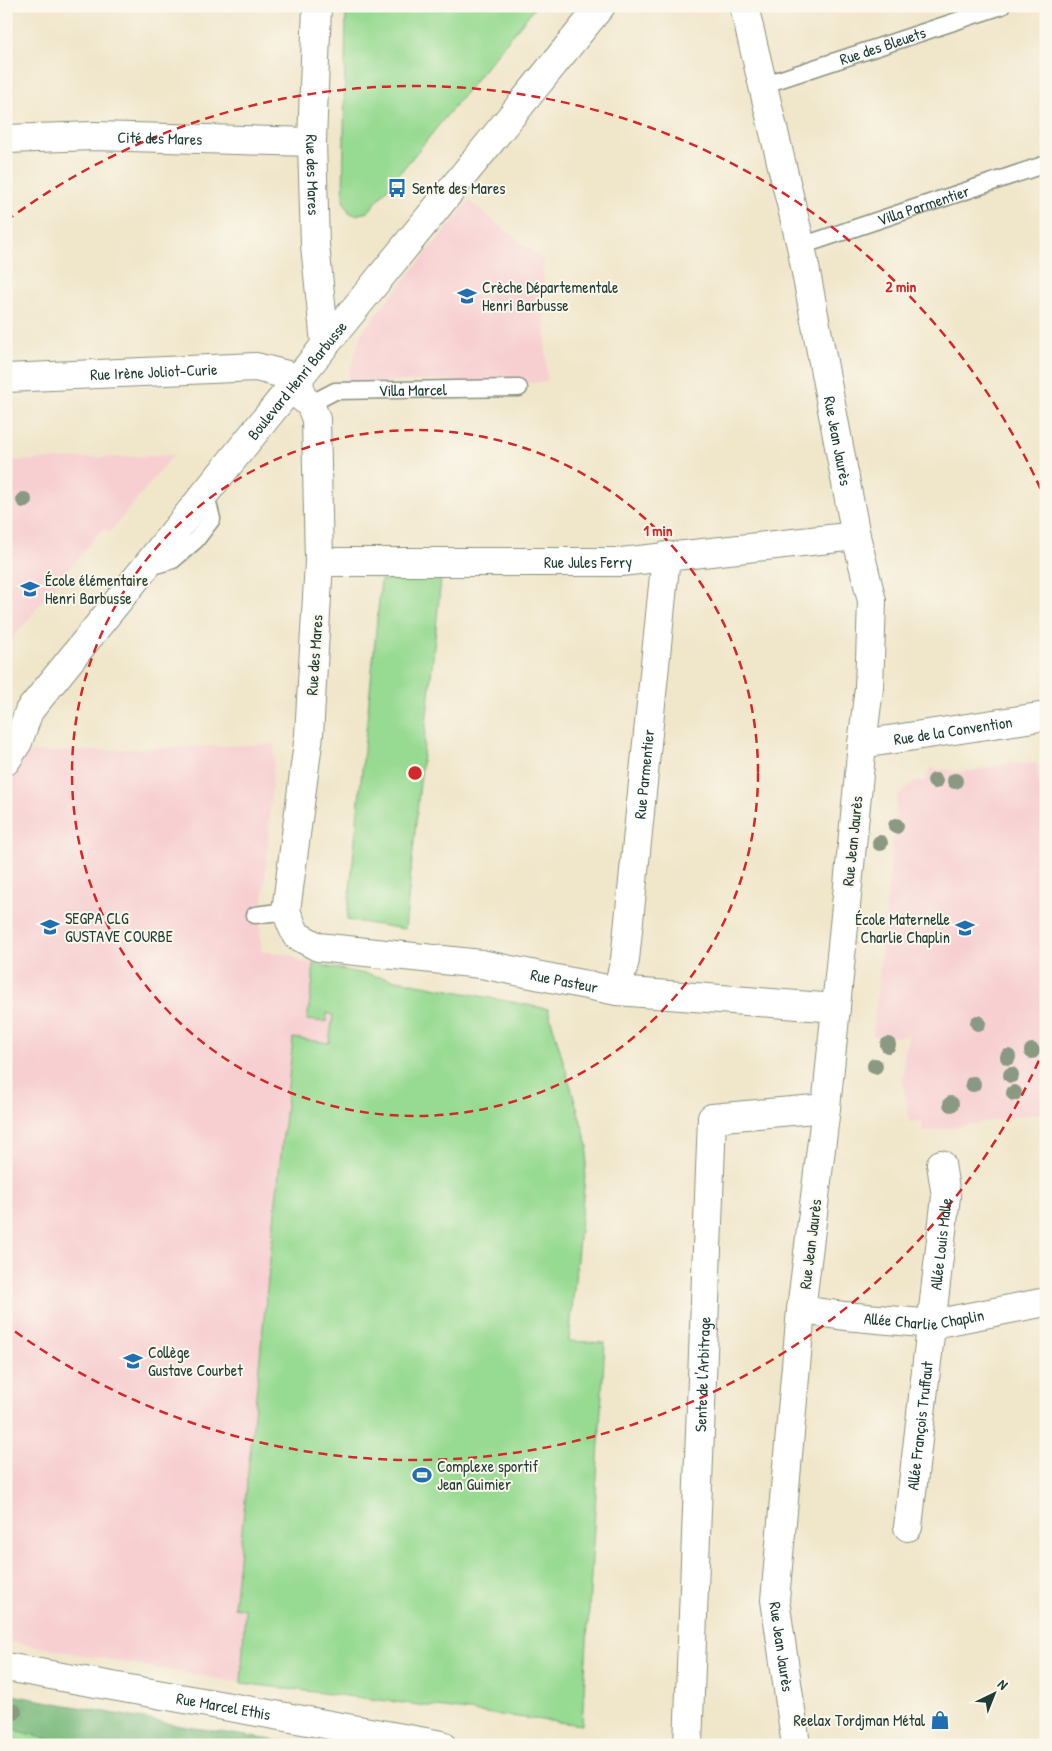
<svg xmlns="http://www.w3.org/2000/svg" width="1052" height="1751" font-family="'Patrick Hand',sans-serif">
	<rect width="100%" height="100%" fill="#fbf7ec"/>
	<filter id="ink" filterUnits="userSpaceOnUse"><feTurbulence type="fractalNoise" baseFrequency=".02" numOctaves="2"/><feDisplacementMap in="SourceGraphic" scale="10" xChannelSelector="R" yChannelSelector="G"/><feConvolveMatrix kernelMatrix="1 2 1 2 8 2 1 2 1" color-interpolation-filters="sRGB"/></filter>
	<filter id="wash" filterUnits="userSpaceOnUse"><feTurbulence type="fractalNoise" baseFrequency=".0096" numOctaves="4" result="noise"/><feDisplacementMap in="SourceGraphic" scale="20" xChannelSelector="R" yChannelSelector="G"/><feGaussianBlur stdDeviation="1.12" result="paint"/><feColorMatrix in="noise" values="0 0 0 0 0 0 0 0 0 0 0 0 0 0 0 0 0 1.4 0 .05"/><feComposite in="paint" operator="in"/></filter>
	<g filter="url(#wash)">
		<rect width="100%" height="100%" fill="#f0e6ca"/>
		<g fill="#f7cfd1">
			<path d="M469,201L543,260L547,382L452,386L451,380L346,383L362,332Z"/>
			<path d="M173,455L110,532L103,528L6,646V461Z"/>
			<path d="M275,744L263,903L255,906L254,923L260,925L261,951L292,955L299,961L313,964V980L307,1020L327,1013L333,1014L329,1043L293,1038L234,1607L245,1609L241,1683L6,1641V771L21,753Z"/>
			<path d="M1036,763L1046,821V1112L924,1132L921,1121L910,1122L903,1081L904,1058L909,1035L899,1037L873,1036L897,798L905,789L914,782L925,781L930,768L963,772L1010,764Z"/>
		</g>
		<g fill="#97da91" stroke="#5b8c62">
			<path d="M346,6H536L368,212L355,215L349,212L343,200Z"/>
			<path d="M441,579L405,929L347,920L381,580Z"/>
			<path d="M313,964L548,1009L588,1146L569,1341L605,1343L582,1725L241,1683L245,1609L234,1607L293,1038L329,1043L333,1015L327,1013L326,1022L307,1020L313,980Z"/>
			<path d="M6,1727L68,1745H6Z"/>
		</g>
		<path fill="#79ba7b" stroke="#4c7c58" d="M6,1694L182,1726L305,1745H68L6,1727Z"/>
	</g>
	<g filter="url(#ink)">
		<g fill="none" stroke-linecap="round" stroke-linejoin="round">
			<g stroke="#88927f" stroke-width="19">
				<g id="lane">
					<path id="s1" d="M763,85L1002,6"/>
					<path id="s2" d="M801,246L1046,164"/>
					<path id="s3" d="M310,404L335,391L519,388"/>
					<path d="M149,567L173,560L196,540L212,519L206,495"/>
					<path d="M255,915L286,911"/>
				</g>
			</g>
			<g stroke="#88927f" stroke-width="30">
				<g id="street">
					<path id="s4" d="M317,6L312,142L315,245L325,343"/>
					<path id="s5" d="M744,6L801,246L856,536L872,601L869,688L862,744L826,1108L801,1310L775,1600L796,1745"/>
					<path id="s6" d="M6,139L94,136L312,142"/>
					<path id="s7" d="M6,378L256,367L299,378L301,397L310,404L316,419L319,562L309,735L286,911L296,935L318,947L481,964L617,991L836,1008"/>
					<path id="s8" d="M319,562H621L856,536"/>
					<path id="s9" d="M862,744L1046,716"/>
					<path id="s10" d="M617,991L625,960L666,556"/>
					<path id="s11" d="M801,1310L845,1316L933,1324L1046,1302"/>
					<path id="s12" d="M908,1527L946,1196L941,1164"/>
					<path id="s13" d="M6,1667L442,1745"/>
					<path id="s14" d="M688,1745L712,1118L826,1108"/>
				</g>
			</g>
			<g stroke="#88927f" stroke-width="30">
				<g id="secondary">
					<path id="s15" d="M6,761L18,742L29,711C220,476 409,240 601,6"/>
				</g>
			</g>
			<use href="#lane" stroke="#fff" stroke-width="16"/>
			<use href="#street" stroke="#fff" stroke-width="28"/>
			<use href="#secondary" stroke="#fff" stroke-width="28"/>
		</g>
		<g fill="#8a9a82">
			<circle cx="24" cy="500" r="8"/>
			<circle cx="935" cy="781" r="8"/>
			<circle cx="955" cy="781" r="8"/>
			<circle cx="896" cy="826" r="8"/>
			<circle cx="880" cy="843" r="8"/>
			<circle cx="978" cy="1023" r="8"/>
			<circle cx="888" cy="1045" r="8"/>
			<circle cx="1032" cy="1051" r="8"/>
			<circle cx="1008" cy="1057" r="8"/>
			<circle cx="875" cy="1066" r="8"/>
			<circle cx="1011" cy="1075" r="8"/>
			<circle cx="973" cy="1084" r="8"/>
			<circle cx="1014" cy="1093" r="8"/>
			<circle cx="951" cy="1104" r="8"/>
			<circle cx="14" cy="1712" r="8"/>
		</g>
	</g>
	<g fill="none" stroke="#d62828" stroke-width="2.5" stroke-dasharray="9 6">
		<circle cx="415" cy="773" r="343"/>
		<path d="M1045 1047A687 687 0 0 1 6 1325M6 221A687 687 0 0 1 1045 499"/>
	</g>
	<defs>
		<g id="bus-bare" transform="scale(1.5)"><path d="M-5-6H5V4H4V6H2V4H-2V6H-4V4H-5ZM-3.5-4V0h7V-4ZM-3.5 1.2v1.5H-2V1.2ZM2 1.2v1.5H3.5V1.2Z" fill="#1f6fb2" stroke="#fbf7ec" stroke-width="2.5" paint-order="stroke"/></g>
		<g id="school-bare" transform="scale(1.5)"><path d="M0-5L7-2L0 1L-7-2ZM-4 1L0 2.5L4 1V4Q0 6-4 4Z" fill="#1f6fb2" stroke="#fbf7ec" stroke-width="2.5" paint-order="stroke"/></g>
		<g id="stadium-bare" transform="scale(1.5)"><path d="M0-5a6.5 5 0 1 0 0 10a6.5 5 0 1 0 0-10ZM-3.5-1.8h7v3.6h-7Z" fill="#1f6fb2" stroke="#fbf7ec" stroke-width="2.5" paint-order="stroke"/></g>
		<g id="shop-bare" transform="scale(1.5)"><path d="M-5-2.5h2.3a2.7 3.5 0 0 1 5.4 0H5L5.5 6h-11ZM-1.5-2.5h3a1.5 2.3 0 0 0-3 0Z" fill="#1f6fb2" stroke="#fbf7ec" stroke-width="2.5" paint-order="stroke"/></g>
	</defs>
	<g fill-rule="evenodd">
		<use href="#bus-bare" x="397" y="188"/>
		<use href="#school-bare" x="467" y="296"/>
		<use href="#school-bare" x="30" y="589"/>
		<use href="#school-bare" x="50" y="927"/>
		<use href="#school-bare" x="965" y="928"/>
		<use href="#school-bare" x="133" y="1361"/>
		<use href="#stadium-bare" x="422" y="1475"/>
		<use href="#shop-bare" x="940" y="1720"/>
	</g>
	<g text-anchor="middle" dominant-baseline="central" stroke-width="4" stroke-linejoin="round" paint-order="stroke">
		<g font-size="16" fill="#1f3d34" stroke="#fbf7ec">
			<text stroke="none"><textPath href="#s1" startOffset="126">Rue des Bleuets</textPath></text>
			<text stroke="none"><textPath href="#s6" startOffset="154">Cité des Mares</textPath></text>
			<text stroke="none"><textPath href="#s4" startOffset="169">Rue des Mares</textPath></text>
			<text stroke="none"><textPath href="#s2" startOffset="129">Villa Parmentier</textPath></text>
			<text stroke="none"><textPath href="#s7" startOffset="148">Rue Irène Joliot-Curie</textPath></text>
			<text stroke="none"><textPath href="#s15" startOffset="481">Boulevard Henri Barbusse</textPath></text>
			<text stroke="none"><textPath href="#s3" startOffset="106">Villa Marcel</textPath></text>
			<text stroke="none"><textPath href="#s5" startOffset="445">Rue Jean Jaurès</textPath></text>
			<text stroke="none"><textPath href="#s8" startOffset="269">Rue Jules Ferry</textPath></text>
			<text transform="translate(314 655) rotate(-86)">Rue des Mares</text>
			<text stroke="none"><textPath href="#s9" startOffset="92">Rue de la Convention</textPath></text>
			<text stroke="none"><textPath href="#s10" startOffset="219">Rue Parmentier</textPath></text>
			<text transform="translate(852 841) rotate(-84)">Rue Jean Jaurès</text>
			<text stroke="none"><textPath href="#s7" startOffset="1135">Rue Pasteur</textPath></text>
			<text transform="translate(810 1244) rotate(-83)">Rue Jean Jaurès</text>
			<text stroke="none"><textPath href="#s12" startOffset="285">Allée Louis Malle</textPath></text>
			<text stroke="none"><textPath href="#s11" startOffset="124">Allée Charlie Chaplin</textPath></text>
			<text stroke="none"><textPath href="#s14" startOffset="371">Sente de l'Arbitrage</textPath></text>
			<text stroke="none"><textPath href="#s12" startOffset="102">Allée François Truffaut</textPath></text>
			<text stroke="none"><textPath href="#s5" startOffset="1660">Rue Jean Jaurès</textPath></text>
			<text stroke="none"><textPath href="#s13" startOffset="221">Rue Marcel Ethis</textPath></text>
		</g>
		<g font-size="16" fill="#1f3d34" stroke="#fbf7ec" text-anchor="start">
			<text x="412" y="188">Sente des Mares</text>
			<text x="482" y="287">Crèche Départementale<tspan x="482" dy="18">Henri Barbusse</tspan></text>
			<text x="45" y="580">École élémentaire<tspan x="45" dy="18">Henri Barbusse</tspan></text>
			<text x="65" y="918">SEGPA CLG<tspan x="65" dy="18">GUSTAVE COURBE</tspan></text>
			<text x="950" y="919" text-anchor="end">École Maternelle<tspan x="950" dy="18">Charlie Chaplin</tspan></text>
			<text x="148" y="1352">Collège<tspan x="148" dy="18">Gustave Courbet</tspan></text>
			<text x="437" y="1466">Complexe sportif<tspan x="437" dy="18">Jean Guimier</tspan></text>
			<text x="925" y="1720" text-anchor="end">Reelax Tordjman Métal</text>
		</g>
	</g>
	<circle cx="415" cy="773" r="8" fill="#d62828" stroke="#fbf7ec" stroke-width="2.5"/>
	<g font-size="15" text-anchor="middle" font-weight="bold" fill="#d62828" stroke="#fbf7ec" stroke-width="4" stroke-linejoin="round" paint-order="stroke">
		<text x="901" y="292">2 min</text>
		<text x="658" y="536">1 min</text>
	</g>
	<rect width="1052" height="1751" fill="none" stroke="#fbf7ec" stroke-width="25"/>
	<g transform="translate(994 1694) rotate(43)" stroke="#fbf7ec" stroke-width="4" paint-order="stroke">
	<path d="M0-4L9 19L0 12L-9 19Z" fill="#1f3d34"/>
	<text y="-8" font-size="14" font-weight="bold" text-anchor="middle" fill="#1f3d34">N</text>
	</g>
</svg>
